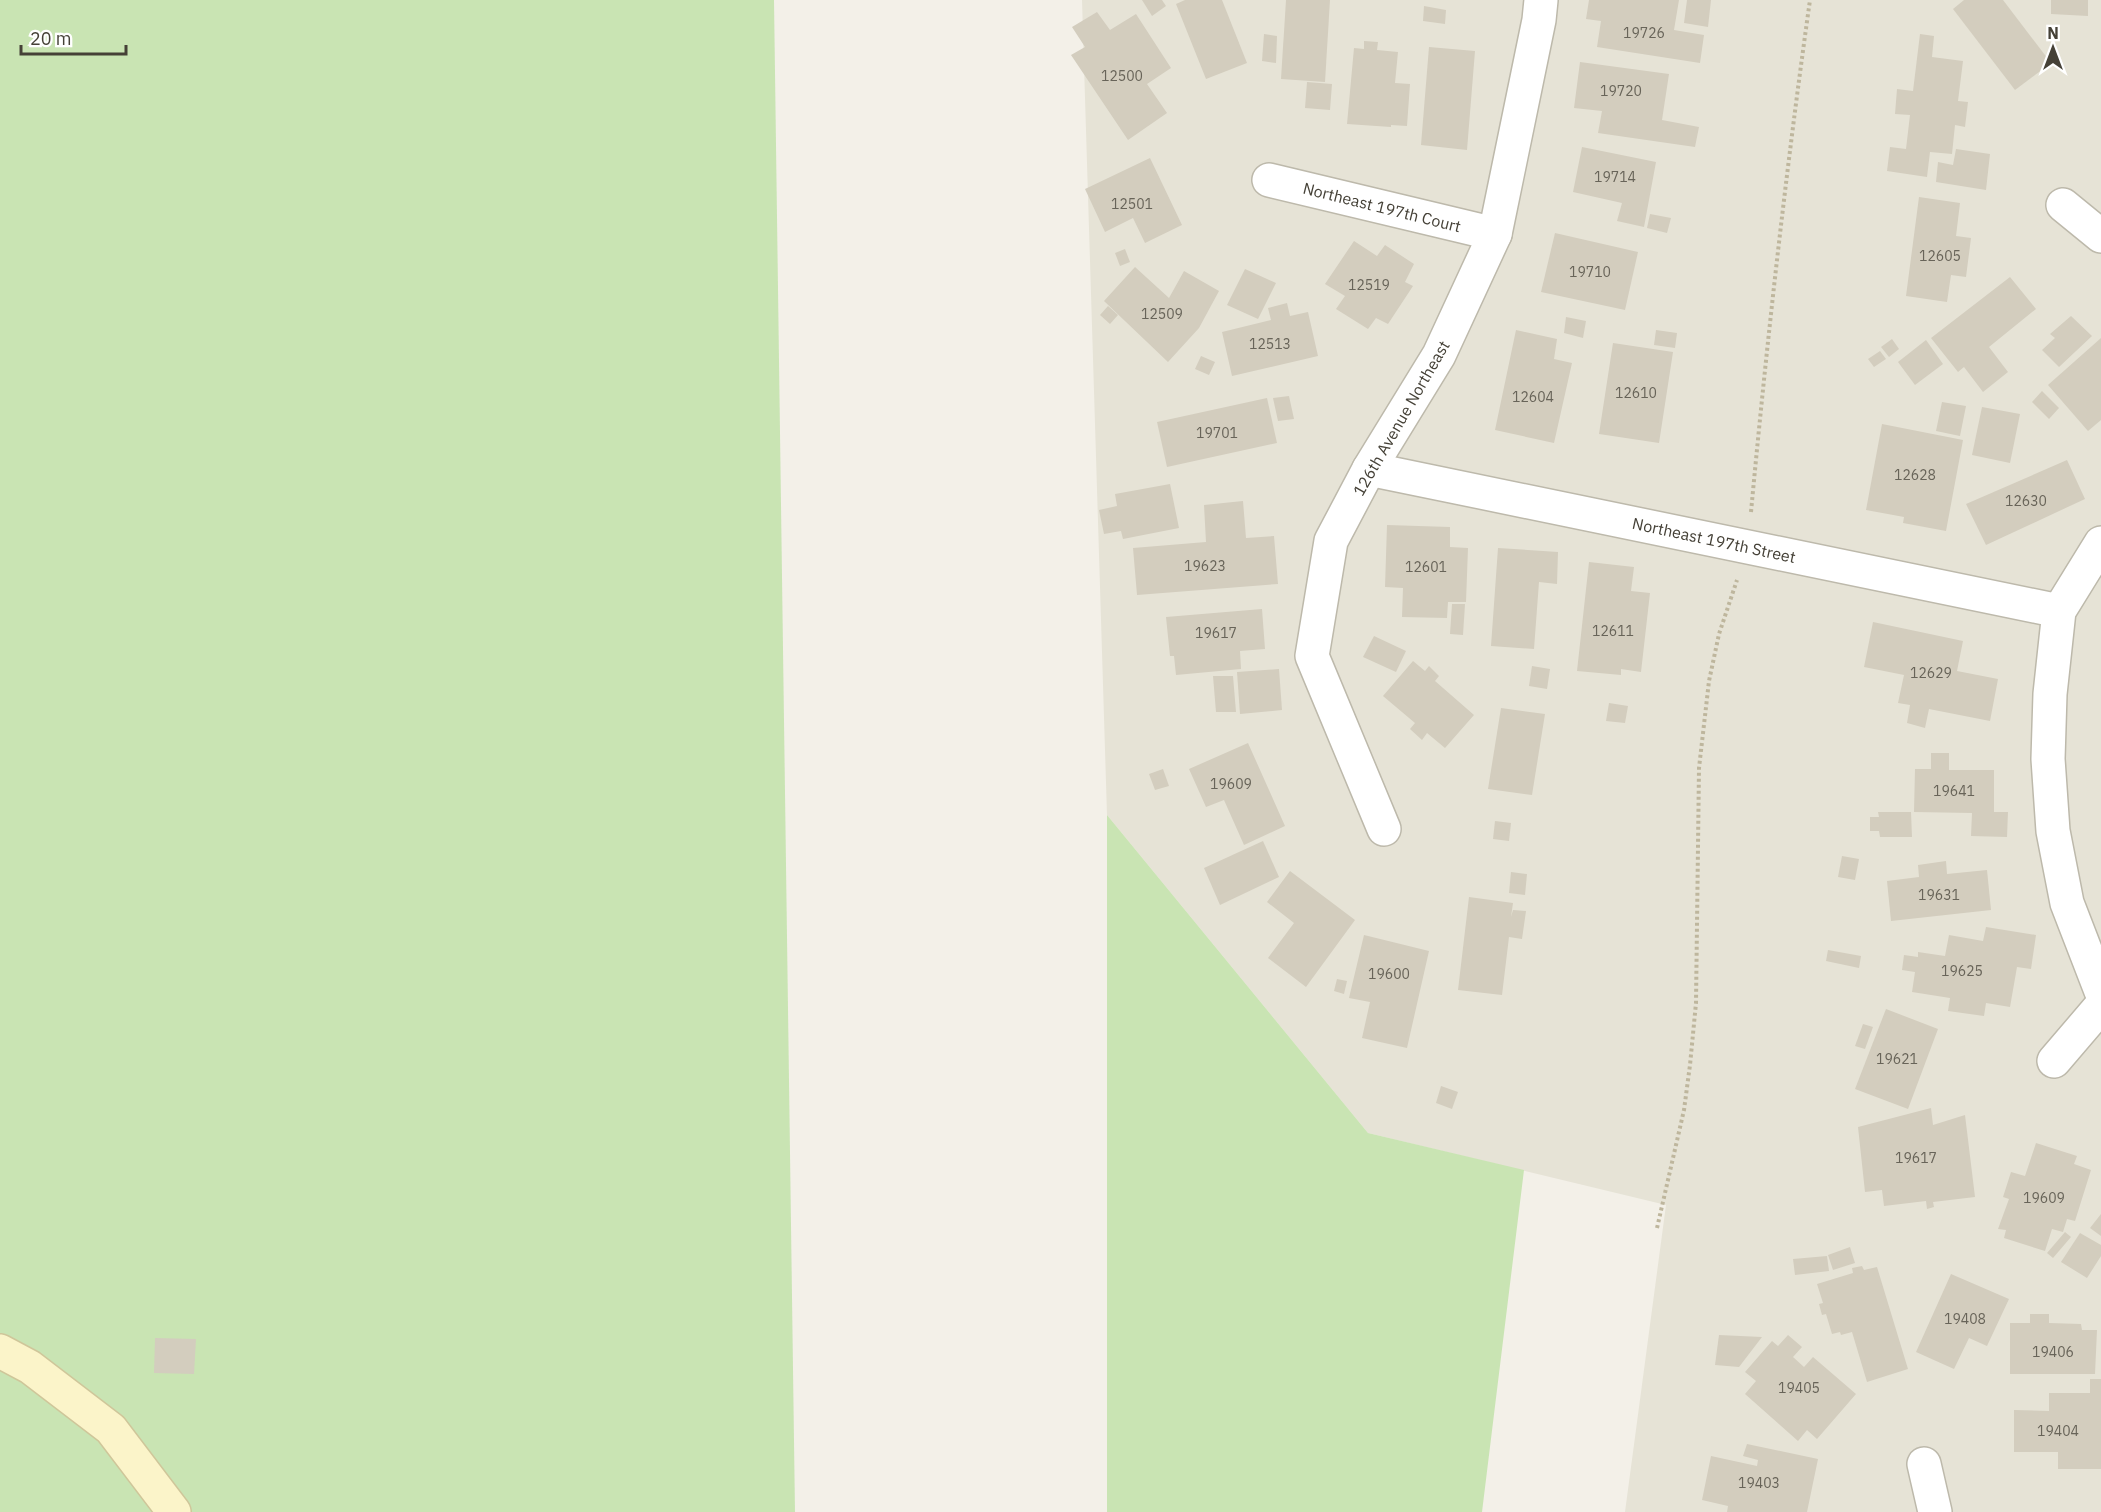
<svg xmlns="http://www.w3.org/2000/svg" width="2101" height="1512" font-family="'IBM Plex Sans',sans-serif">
	<rect width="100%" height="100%" fill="#f3f0e8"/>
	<path fill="#e6e3d6" d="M1082,0H2101V1512H1625L1666,1205L1368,1133L1107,815Z"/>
	<g fill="#c9e4b3">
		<path d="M0,0H774L795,1512H0Z"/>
		<path d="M1107,815L1368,1133L1524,1170L1482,1512H1107Z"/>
	</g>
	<g fill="#d3cdbe">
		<path d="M1142,0H1162L1166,6L1152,16Z"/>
		<path d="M1185,0H1222L1247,63L1206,79L1176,4Z"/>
		<path d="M1286,0H1330L1325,82L1281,79Z"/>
		<path d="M1589,0H1679L1674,30L1704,35L1700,63L1597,47L1601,21L1586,19Z"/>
		<path d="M1687,0H1711L1708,27L1684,23Z"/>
		<path d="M1964,0H2003L2051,63L2015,90L1953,9Z"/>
		<path d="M2051,0H2088V16L2051,14Z"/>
		<path d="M1424,6L1446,10L1445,24L1423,21Z"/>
		<path d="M1097,12L1110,30L1136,14L1171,68L1147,84L1167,113L1128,140L1071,55L1085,47L1072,27Z"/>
		<path d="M1264,34L1277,36L1276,63L1262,61Z"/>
		<path d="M1920,34L1934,36L1932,57L1963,61L1958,101L1968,102L1965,127L1955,125L1952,154L1930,152L1927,177L1887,171L1890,147L1906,149L1910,115L1895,114L1897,89L1913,91Z"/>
		<path d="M1364,41L1378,42L1377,50L1398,52L1395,83L1410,84L1407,126L1391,125V127L1347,124L1354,48L1364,49Z"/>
		<path d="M1429,47L1475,51L1467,150L1421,145Z"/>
		<path d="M1580,62L1669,74L1662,120L1699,127L1695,147L1598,133L1602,111L1574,108Z"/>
		<path d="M1307,82L1332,84L1330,110L1305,108Z"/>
		<path d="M1582,147L1656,162L1644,227L1617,221L1622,203L1573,192Z"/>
		<path d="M1956,149L1990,154L1986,190L1936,182L1938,162L1953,165Z"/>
		<path d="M1150,158L1182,225L1145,243L1133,218L1105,232L1085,189Z"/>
		<path d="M1919,197L1960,203L1956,236L1971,238L1966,277L1951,275L1947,302L1906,296Z"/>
		<path d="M1650,214L1671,218L1667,233L1647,228Z"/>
		<path d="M1555,233L1638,252L1625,310L1541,292Z"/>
		<path d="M1354,241L1377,256L1385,245L1414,264L1405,282L1413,286L1388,324L1376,318L1368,329L1336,309L1345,296L1325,284Z"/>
		<path d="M1125,249L1130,262L1120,266L1115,253Z"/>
		<path d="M1135,267L1169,298L1184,271L1219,291L1199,328L1168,362L1104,301Z"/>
		<path d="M1245,269L1276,283L1258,319L1227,305Z"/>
		<path d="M2010,277L2036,309L1989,347L2008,372L1983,392L1964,367L1958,372L1931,338Z"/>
		<path d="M1287,303L1290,316L1308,312L1318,356L1232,376L1222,332L1271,320L1268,308Z"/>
		<path d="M1108,306L1118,315L1110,324L1100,315Z"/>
		<path d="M2071,316L2092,336L2059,367L2042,350L2055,338L2050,334Z"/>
		<path d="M1566,317L1586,321L1583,338L1564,333Z"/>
		<path d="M1516,330L1557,339L1554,359L1572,363L1554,443L1495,430Z"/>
		<path d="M1656,330L1677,333L1675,348L1654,345Z"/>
		<path d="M2101,338V420L2088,431L2048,385Z"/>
		<path d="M1892,339L1899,349L1889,357L1881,347Z"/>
		<path d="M1926,340L1943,364L1915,385L1898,362Z"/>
		<path d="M1613,343L1673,352L1659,443L1599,434Z"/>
		<path d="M1880,351L1886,359L1874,367L1868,359Z"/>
		<path d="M1201,356L1215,362L1209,375L1195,369Z"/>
		<path d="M2042,391L2059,408L2049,419L2032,402Z"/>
		<path d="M1289,396L1294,419L1278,421L1273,398Z"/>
		<path d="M1267,398L1277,443L1167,467L1157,422Z"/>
		<path d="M1942,402L1966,406L1960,436L1936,431Z"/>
		<path d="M1982,407L2020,414L2010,463L1972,455Z"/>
		<path d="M1882,424L1963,440L1946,531L1903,523L1904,517L1866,510Z"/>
		<path d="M2067,460L2085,499L1986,545L1966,504Z"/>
		<path d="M1170,484L1179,528L1123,539L1121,531L1104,534L1099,510L1117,506L1115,494Z"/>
		<path d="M1243,501L1246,538L1274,536L1278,584L1137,595L1133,548L1206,542L1204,505Z"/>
		<path d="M1387,525L1450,527V547L1468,548L1466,602H1448L1447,618L1402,617L1403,588L1385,587Z"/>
		<path d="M1498,548L1558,552L1557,584L1539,582L1534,649L1491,646Z"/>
		<path d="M1589,562L1634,567L1631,591L1650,593L1641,672L1621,669V675L1577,671Z"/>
		<path d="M1452,604H1465L1463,635L1450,634Z"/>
		<path d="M1262,609L1265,649L1240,651L1241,669L1176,675L1174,656H1170L1166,617Z"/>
		<path d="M1873,622L1963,641L1957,671L1998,679L1990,721L1929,709L1925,728L1907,723L1910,705L1898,703L1904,675L1864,667Z"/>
		<path d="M1374,636L1406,651L1396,672L1363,657Z"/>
		<path d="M1413,661L1425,671L1429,666L1439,676L1435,681L1474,715L1445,748L1427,733L1422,740L1410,729L1415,723L1383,696Z"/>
		<path d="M1532,666L1550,669L1547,689L1529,686Z"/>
		<path d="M1279,669L1282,710L1240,714L1237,672Z"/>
		<path d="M1213,676H1233L1236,712H1216Z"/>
		<path d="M1609,703L1628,706L1625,723L1606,721Z"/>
		<path d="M1501,708L1545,714L1532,795L1488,789Z"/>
		<path d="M1248,743L1285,826L1244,845L1224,800L1206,807L1189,769Z"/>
		<path d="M1931,753H1949V770H1994V812H2008L2007,837L1971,836L1972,813L1914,812L1915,769H1931Z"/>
		<path d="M1163,769L1169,786L1155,790L1149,774Z"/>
		<path d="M1878,812H1911L1912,837H1880L1879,831H1870V817H1879Z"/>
		<path d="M1495,821L1511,823L1509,841L1493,839Z"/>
		<path d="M1263,841L1279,877L1220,905L1204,868Z"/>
		<path d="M1842,856L1859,859L1855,880L1838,877Z"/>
		<path d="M1946,861L1947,874L1987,870L1991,910L1891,921L1887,881L1919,877L1918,865Z"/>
		<path d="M1290,871L1355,920L1306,987L1268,958L1294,923L1267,902Z"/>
		<path d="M1511,872L1527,874L1525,895L1509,893Z"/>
		<path d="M1469,897L1513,903L1511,917L1513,910L1526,911L1522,939L1509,937L1502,995L1458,990Z"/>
		<path d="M1986,927L2036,935L2031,969L2017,967L2010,1007L1986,1003L1984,1016L1948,1011L1950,998L1912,992L1915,972L1902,970L1904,955L1918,957V952L1945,956L1949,935L1983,941Z"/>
		<path d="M1364,935L1429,951L1407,1048L1362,1038L1370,1002L1349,998Z"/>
		<path d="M1828,950L1861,956L1859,968L1826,961Z"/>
		<path d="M1337,979L1347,981L1344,994L1334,991Z"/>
		<path d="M1886,1009L1938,1029L1908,1109L1855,1089Z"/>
		<path d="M1863,1024L1873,1027L1865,1049L1855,1046Z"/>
		<path d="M1441,1086L1458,1092L1452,1109L1436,1103Z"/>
		<path d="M1931,1108L1933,1125L1965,1115L1975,1197L1933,1202L1934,1207L1927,1209L1926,1201L1884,1206L1882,1190L1865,1192L1858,1127Z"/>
		<path d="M2036,1143L2077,1156L2074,1164L2091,1170L2075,1221L2067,1219L2063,1232L2052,1229L2045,1251L2004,1238L2006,1230L1998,1229L2009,1199L2003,1197L2011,1172L2025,1176Z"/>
		<path d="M2101,1214V1236L2090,1228Z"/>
		<path d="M2065,1232L2071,1237L2053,1258L2047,1253Z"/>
		<path d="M2080,1233L2101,1245V1256L2087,1278L2061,1262Z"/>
		<path d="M1850,1247L1855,1263L1833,1270L1828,1255Z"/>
		<path d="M1827,1256L1829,1271L1795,1275L1793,1259Z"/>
		<path d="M1862,1266L1864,1270L1877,1267L1908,1369L1867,1382L1852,1332L1841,1335L1840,1332L1832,1334L1826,1314L1822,1315L1819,1304L1823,1303L1817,1284L1853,1273L1852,1268Z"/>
		<path d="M1951,1274L2009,1299L1987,1346L1969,1338L1954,1369L1916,1352Z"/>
		<path d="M2030,1314H2049V1323L2081,1324L2082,1330H2097L2095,1374H2010V1323H2030Z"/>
		<path d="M1719,1335L1762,1337L1739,1367L1715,1365Z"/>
		<path d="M1788,1335L1802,1347L1793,1357L1804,1367L1813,1357L1856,1394L1817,1439L1807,1430L1798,1441L1745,1394L1756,1381L1745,1372L1772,1341L1778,1346Z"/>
		<path d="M155,1338L196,1339L194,1374L154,1373Z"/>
		<path d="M2090,1379H2101V1469H2058V1452H2014V1410L2049,1411V1393H2090Z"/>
		<path d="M1747,1444L1818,1459L1807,1512H1727L1728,1506L1702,1500L1711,1456L1757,1466L1758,1460L1743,1456Z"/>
	</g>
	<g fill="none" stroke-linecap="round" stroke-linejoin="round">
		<g stroke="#bdb9ab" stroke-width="36">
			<g id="minor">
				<path d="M1269,180L1495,234"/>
				<path d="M2063,205L2101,236"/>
				<path d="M1369,469L2059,611"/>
				<path d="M1384,829L1312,656L1331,541L1369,469L1439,355L1495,234L1539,20L1541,0"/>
				<path d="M2054,1061L2101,1006"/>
				<path d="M1924,1464L1935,1512"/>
			</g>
		</g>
		<g stroke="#bdb9ab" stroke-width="36">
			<path id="tertiary" d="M2101,543L2059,611L2050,694L2048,759L2053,831L2067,903L2101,991"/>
		</g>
		<g stroke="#cfc69a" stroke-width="36">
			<path id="secondary" d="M0,1351L30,1367L111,1429L174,1512"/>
		</g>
		<g stroke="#beb69d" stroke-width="4" stroke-dasharray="3 3" stroke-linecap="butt">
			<path d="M1751,512C1767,341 1786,170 1810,0"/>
			<path d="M1657,1228L1684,1110L1690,1065L1696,1003L1699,768L1709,681L1719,634L1737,580"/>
		</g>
		<use href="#minor" stroke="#fff" stroke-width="33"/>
		<use href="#tertiary" stroke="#fff" stroke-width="33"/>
		<use href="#secondary" stroke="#fbf4c9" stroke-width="33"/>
	</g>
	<g text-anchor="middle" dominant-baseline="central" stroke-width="6" stroke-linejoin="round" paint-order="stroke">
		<g font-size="14" fill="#686459">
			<text x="1644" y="33">19726</text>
			<text x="1122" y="76">12500</text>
			<text x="1621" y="91">19720</text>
			<text x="1615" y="177">19714</text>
			<text x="1132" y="204">12501</text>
			<text x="1940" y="256">12605</text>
			<text x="1590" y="272">19710</text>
			<text x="1369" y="285">12519</text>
			<text x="1162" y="314">12509</text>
			<text x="1270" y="344">12513</text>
			<text x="1636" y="393">12610</text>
			<text x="1533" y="397">12604</text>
			<text x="1217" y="433">19701</text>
			<text x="1915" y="475">12628</text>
			<text x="2026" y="501">12630</text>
			<text x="1205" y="566">19623</text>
			<text x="1426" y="567">12601</text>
			<text x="1613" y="631">12611</text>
			<text x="1216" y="633">19617</text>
			<text x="1931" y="673">12629</text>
			<text x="1231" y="784">19609</text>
			<text x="1954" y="791">19641</text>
			<text x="1939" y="895">19631</text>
			<text x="1962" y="971">19625</text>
			<text x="1389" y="974">19600</text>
			<text x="1897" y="1059">19621</text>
			<text x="1916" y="1158">19617</text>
			<text x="2044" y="1198">19609</text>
			<text x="1965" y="1319">19408</text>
			<text x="2053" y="1352">19406</text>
			<text x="1799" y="1388">19405</text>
			<text x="2058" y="1431">19404</text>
			<text x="1759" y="1483">19403</text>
		</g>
		<g font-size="16" fill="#454137" stroke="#fff">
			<text transform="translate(1382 207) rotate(14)">Northeast 197th Court</text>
			<text transform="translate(1401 418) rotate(-60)">126th Avenue Northeast</text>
			<text transform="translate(1714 540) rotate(12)">Northeast 197th Street</text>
		</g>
	</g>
	<g transform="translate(2053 48)" stroke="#ffffff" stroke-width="4.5" paint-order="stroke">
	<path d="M0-4.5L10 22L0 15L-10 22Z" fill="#454137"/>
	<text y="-9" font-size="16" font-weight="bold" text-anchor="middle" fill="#454137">N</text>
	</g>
	<path d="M21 45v9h105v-9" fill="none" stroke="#454137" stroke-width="3"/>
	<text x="30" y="45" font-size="18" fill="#454137" stroke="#ffffff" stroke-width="4.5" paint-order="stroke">20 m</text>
</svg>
